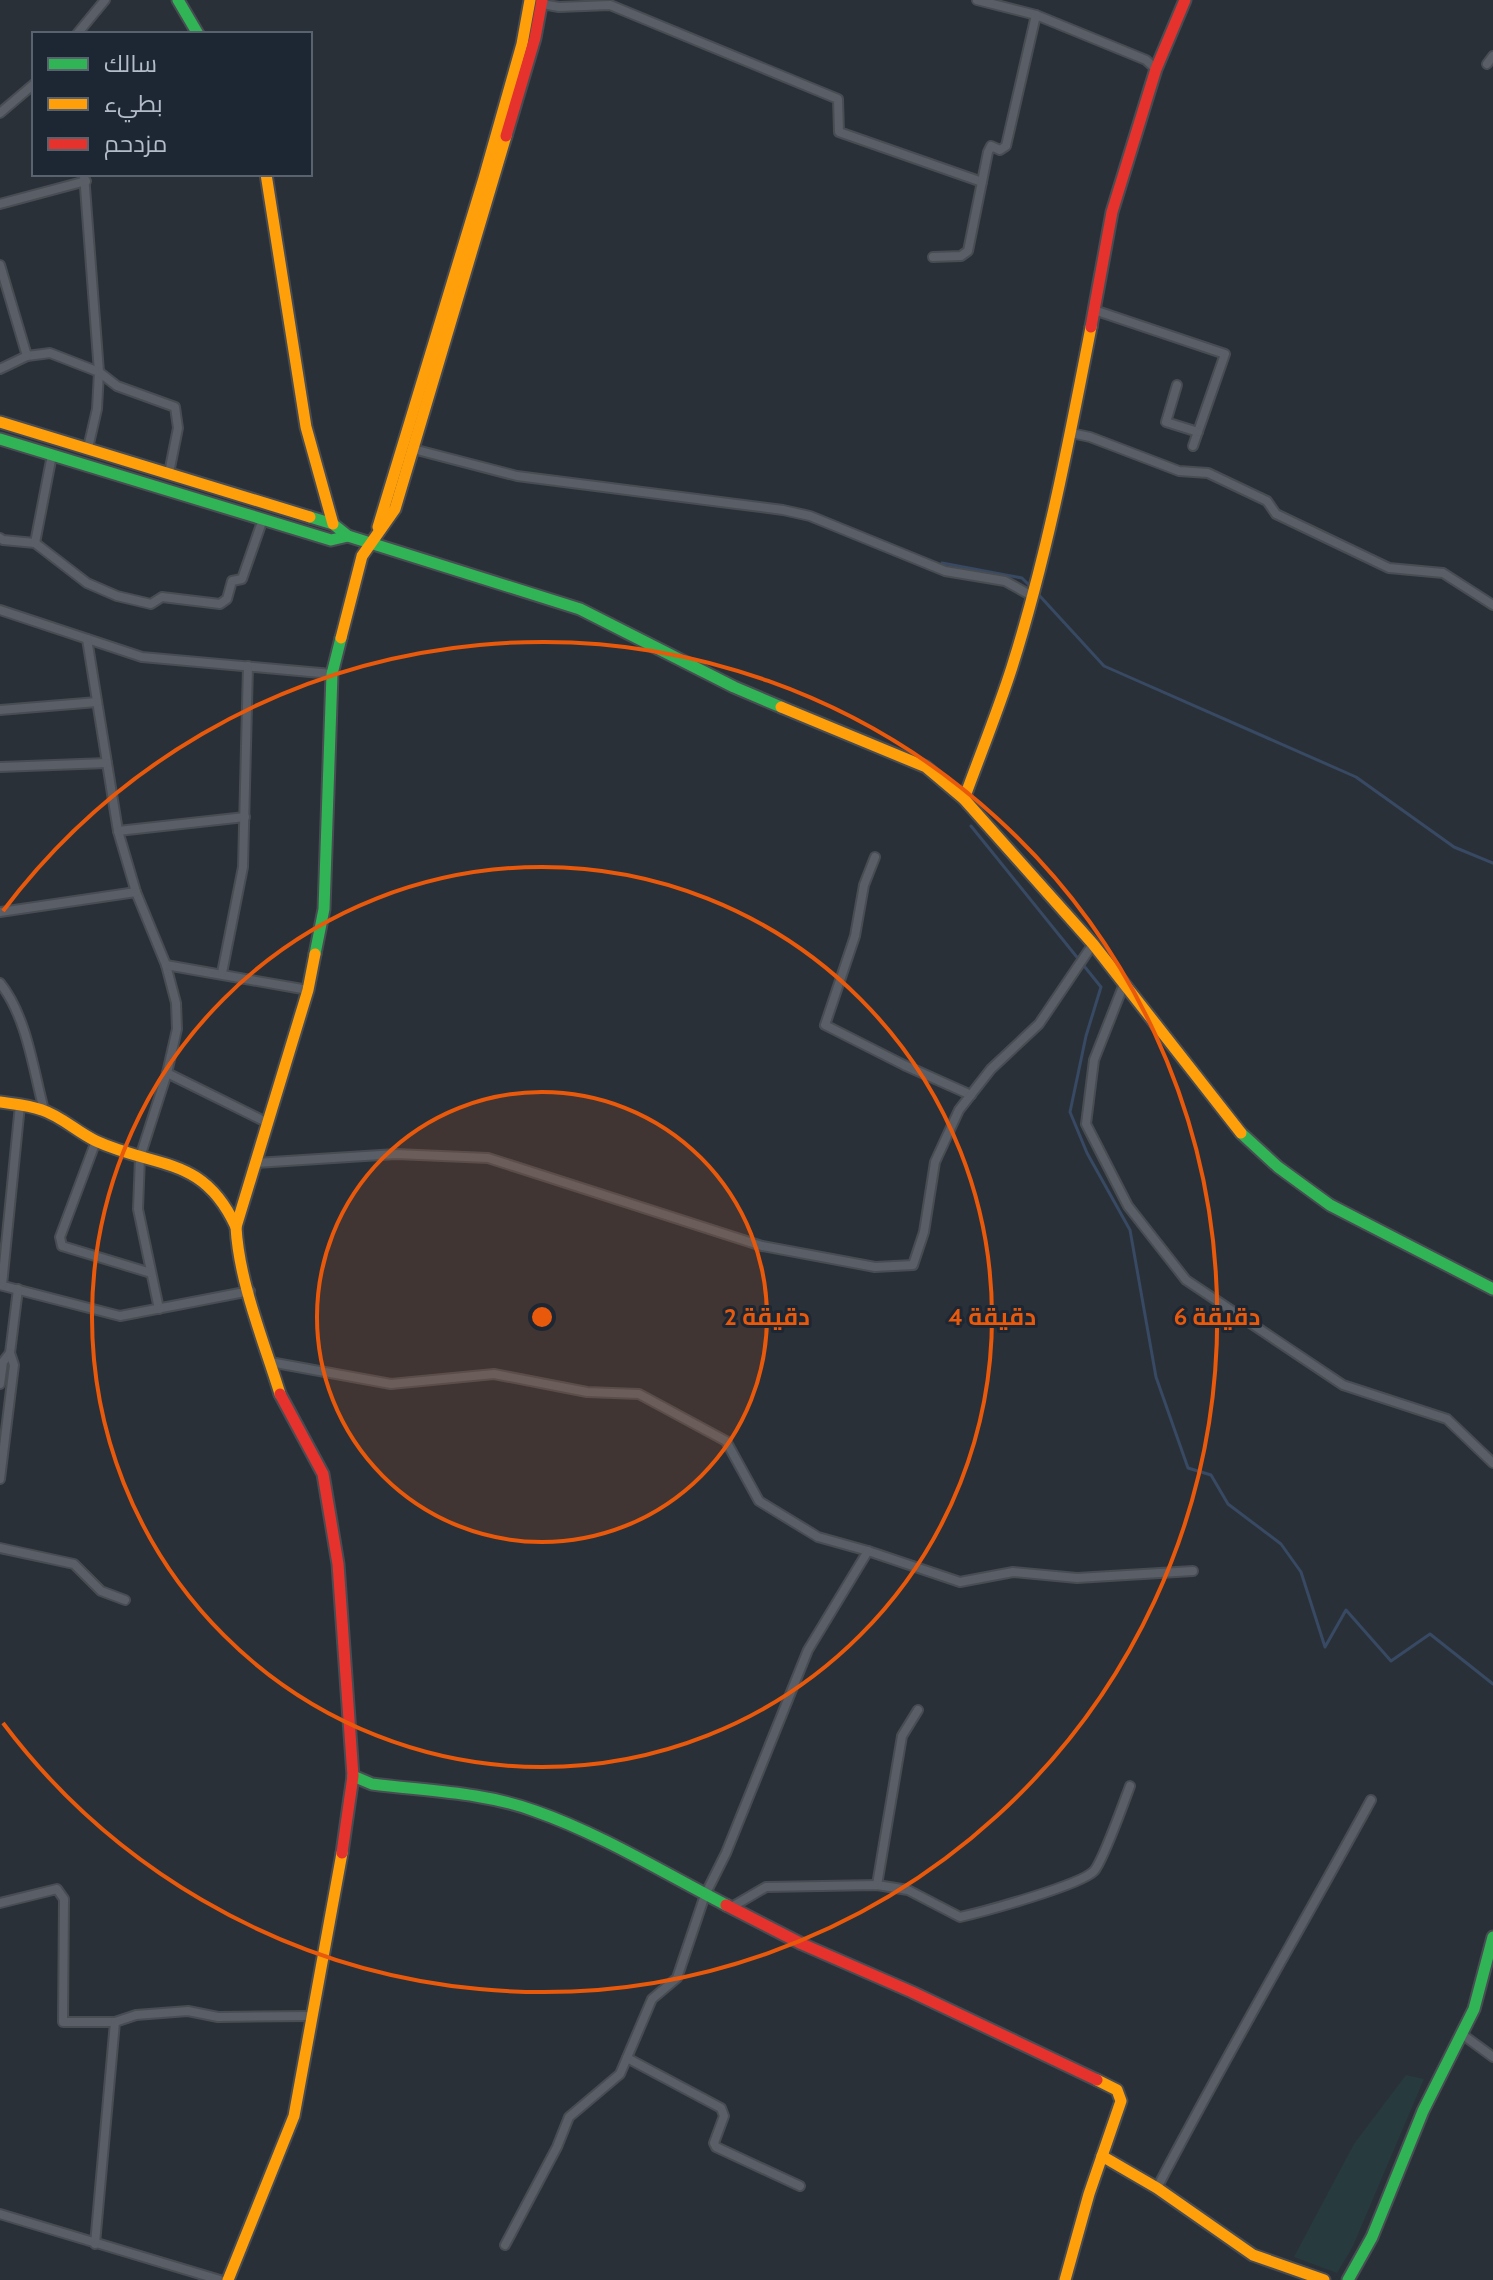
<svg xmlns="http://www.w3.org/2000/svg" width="1493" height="2280" font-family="Cabin,Cairo,sans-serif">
	<rect width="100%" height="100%" fill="#2a3038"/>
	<path fill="#273a3e" d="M1406,2075L1424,2079L1353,2246L1337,2273L1294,2257L1354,2144Z"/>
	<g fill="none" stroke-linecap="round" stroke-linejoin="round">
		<g stroke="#384963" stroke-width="3">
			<path d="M942,563L1022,578L1030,586"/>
			<path d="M1038,594L1104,666L1356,777L1454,847L1493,863"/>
			<path d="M971,826L1101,987L1086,1036L1070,1112L1087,1153L1130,1230L1156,1377L1188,1468L1211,1475L1228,1504L1281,1544L1301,1572L1325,1647L1346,1610L1391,1661L1430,1634L1493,1684"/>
		</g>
		<g stroke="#484c53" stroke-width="12">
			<g id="street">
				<path d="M977,0L1036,15L1146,60L1156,69"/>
				<path d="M542,4L559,7L610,5L838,99L839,132L982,182"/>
				<path d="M77,34L105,0"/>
				<path d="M1487,64L1493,56"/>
				<path d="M0,113L34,84"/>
				<path d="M84,174L99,372L97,409L88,448"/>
				<path d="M0,204L86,181"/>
				<path d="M933,257L961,256L968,251L988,152L991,146L1000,150L1006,146L1036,15"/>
				<path d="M0,265L27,356L50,353L99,372L117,386L175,407L178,428L169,473"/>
				<path d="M1094,310L1225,354L1193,446"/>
				<path d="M0,369L27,356"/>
				<path d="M1177,385L1166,422L1198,432"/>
				<path d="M1071,433L1090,437L1179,471L1208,473L1267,501L1276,514L1389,568L1443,573L1493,605"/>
				<path d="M413,449L517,476L783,510L810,516L945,571L1005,581L1032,596"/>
				<path d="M0,538L3,540L35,543L87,583L117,596L151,604L162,597L220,604L227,599L232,581L242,579L263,519"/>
				<path d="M35,543L52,455"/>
				<path d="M0,610L142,657L332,674"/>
				<path d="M87,639L118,831L136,892L166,965L176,1003L177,1029L167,1073L140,1157L138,1209L159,1309"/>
				<path d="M0,710L97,702"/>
				<path d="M0,767L107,763"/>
				<path d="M118,831L245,817"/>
				<path d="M875,857L864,885L855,936L825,1025L904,1065L971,1095"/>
				<path d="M0,912L136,892"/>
				<path d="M166,965L308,990"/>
				<path d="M222,973L243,867L248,666"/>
				<path d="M0,983C27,1017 33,1069 44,1110"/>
				<path d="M1124,984L1094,1060L1086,1124L1128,1206L1186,1280L1343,1385L1447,1419L1493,1463"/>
				<path d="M167,1073L268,1123"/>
				<path d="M96,1141L60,1237L62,1246L151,1273"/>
				<path d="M256,1163L396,1154L488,1158L762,1246L875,1267L913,1265L924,1232L935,1162L959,1110L991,1069L1039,1024L1093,944"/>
				<path d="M0,1285L120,1316L250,1291"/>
				<path d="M2,1285L20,1105"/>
				<path d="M270,1362L391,1384L494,1374L587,1392L639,1394L726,1441L759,1501L818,1537L868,1551L960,1582L1013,1572L1077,1578L1193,1571"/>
				<path d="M0,1384L3,1362L10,1353L18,1289"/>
				<path d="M0,1479L14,1365L10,1353"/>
				<path d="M0,1548L74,1564L101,1591L125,1600"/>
				<path d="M877,1885L902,1736L918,1710"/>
				<path d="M0,1903L57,1889L64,1899L63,2022H115"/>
				<path d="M730,1908L766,1887L877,1885L908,1890L960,1917C983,1912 1081,1885 1094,1871C1103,1861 1124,1802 1130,1786"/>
				<path d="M1463,2035L1493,2057"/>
				<path d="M627,2058L721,2108L724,2116L714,2143L716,2147L800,2186"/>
				<path d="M1157,2188C1225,2057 1300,1930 1371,1800"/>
				<path d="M0,2214L220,2280"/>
				<path d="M95,2244L115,2022L136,2015L188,2011L218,2017L312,2016"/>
				<path d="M505,2245L557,2147L569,2117L620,2074L652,1999L677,1978L705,1895L726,1853L808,1650L868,1551"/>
			</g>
		</g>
		<g stroke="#484c53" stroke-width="15">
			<g id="fast">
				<path d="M178,0L198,34"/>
				<path d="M0,439L331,540L348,536"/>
				<path d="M310,517L333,524L348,536L580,609L734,687L781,707"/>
				<path d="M315,954L324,909L332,674L341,638"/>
				<path d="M1241,1133L1278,1167L1330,1205L1493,1289"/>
				<path d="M353,1776L372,1784C426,1791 484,1792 535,1811C601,1834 664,1873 726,1905"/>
				<path d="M1348,2280L1372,2237L1423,2111L1474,2009L1493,1937"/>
			</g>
		</g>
		<g stroke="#484c53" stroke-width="15">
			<g id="slow">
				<path d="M266,174L306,427L333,524"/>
				<path d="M0,422L310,517"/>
				<path d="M378,527L484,178L522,44L530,0"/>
				<path d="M341,638L362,556L395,509L506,136"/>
				<path d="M781,707L926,767L964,799L1093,944L1241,1133"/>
				<path d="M964,799C980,755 998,711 1012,667C1047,556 1069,441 1091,327"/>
				<path d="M0,1102C14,1104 29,1105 42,1110C61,1116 77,1132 96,1141C157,1169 203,1155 236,1227"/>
				<path d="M280,1394C264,1342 239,1282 236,1227L308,990L315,954"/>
				<path d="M1102,2156L1157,2188L1253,2255L1324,2280"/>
				<path d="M228,2280L294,2116L342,1853"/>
				<path d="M1065,2280L1089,2194L1121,2101L1117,2090L1097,2080"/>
			</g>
		</g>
		<g stroke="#484c53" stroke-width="15">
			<g id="jam">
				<path d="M506,136L535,38L542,0"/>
				<path d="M1091,327L1112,212L1156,69L1185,0"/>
				<path d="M280,1394L323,1474L338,1564L353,1776L342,1853"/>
				<path d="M726,1905L802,1944L912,1992L1097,2080"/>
			</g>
		</g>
		<use href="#street" stroke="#5a5e66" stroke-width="8"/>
		<use href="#fast" stroke="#30b455" stroke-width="11"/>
		<use href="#slow" stroke="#ff9f0a" stroke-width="11"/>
		<use href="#jam" stroke="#e5322d" stroke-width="11"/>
	</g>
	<circle cx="542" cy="1317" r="225" fill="#e8590c" fill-opacity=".12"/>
	<g fill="none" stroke="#e8590c" stroke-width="4">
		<circle cx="542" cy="1317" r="225"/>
		<circle cx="542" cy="1317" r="450"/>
		<path d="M3 911A675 675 0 1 1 3 1723"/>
	</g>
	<circle cx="542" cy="1317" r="12" fill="#e8590c" stroke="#1d2633" stroke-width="4"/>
	<g font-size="24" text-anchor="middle" font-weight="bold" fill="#e8590c" stroke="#1d2633" stroke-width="6" stroke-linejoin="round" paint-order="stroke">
		<text x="767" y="1325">2 دقيقة</text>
		<text x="992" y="1325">4 دقيقة</text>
		<text x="1217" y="1325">6 دقيقة</text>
	</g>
	<rect x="32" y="32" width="280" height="144" fill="#1d2633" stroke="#59626f" stroke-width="2"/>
	<rect x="48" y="58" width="40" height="12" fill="#30b455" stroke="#59626f" stroke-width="2"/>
	<text x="104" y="72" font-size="24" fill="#b4bcc9">سالك</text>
	<rect x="48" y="98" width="40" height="12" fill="#ff9f0a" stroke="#59626f" stroke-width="2"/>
	<text x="104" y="112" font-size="24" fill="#b4bcc9">بطيء</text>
	<rect x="48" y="138" width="40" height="12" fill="#e5322d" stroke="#59626f" stroke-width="2"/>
	<text x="104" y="152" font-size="24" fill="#b4bcc9">مزدحم</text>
</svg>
